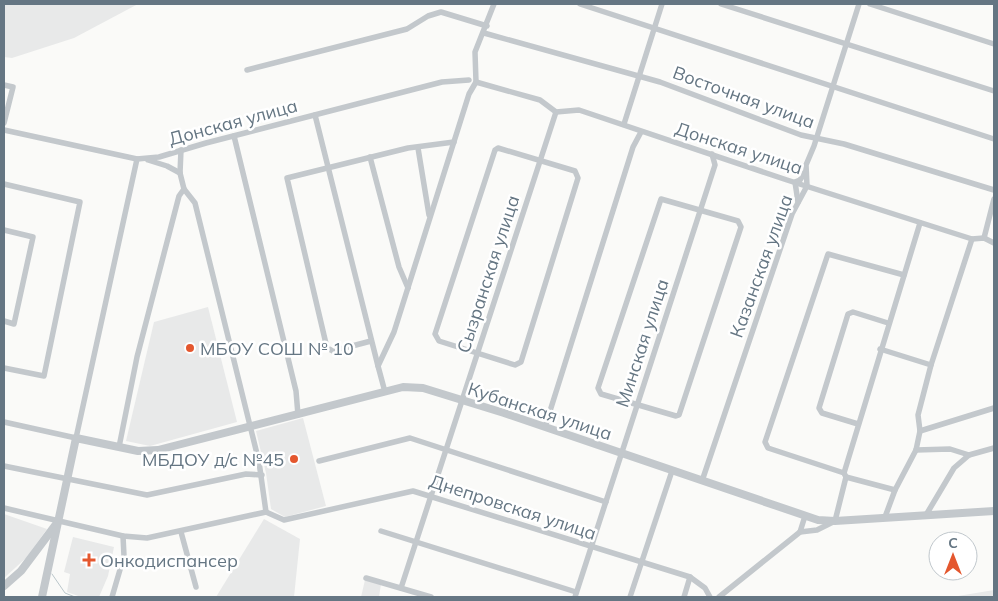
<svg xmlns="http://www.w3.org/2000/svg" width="998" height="601" font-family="Mulish,sans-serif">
	<rect width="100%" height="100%" fill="#fafaf8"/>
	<g fill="#e8e9e9">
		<path d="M4,4H138L74,38L12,58L4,57Z"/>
		<path d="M208,307L237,422L150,446L126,441L154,322Z"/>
		<path d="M303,418L326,506L285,517L271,509L266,473L256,431Z"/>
		<path d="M4,514L47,529L26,558L4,578Z"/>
		<path d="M264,519L300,539L294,597H216Z"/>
		<path d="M73,537L114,547L108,576L99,597H81L67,592L70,574L64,572Z"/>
		<path d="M365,580L381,584L379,597H361Z"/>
		<path d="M994,590V597H953L958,596Z"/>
	</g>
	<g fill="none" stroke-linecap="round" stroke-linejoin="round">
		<path stroke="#bbc7cb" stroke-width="1" d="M52,574L65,593L75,597"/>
		<g stroke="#c3c8cc" stroke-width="5.5">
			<path d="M580,4L994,139"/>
			<path d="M721,4L994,91"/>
			<path d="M870,4L994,44"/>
			<path d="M484,33L660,82L801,135L844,144L994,190"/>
			<path d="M247,70L407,29L428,16L441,12L487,26"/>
			<path d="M476,82L540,100L556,112L579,110L787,180L972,239L984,238L994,243"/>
			<path d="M4,85L13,87L4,123"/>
			<path d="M315,115L378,366"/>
			<path d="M624,124L662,4"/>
			<path d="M4,130L137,159L159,157L206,143L442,82L469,80"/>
			<path d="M234,136L296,391L298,415"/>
			<path d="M418,148L429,215"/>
			<path d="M498,148L575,171L578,178L521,362L515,365L439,341L435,334L495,150Z"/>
			<path d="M181,150L180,173L184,189L195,203L259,462L266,512"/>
			<path d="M370,157L399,267L408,288"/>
			<path d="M148,160L167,166L180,173"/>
			<path d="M4,184L80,202L44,376L4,368"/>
			<path d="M661,199L738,221L741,227L679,415L676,416L601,394L598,388Z"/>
			<path d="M798,202L795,182L800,180L805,172"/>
			<path d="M4,230L33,237L14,324L4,321"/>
			<path d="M984,238L994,199"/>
			<path d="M371,341L333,351L327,348L287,178L408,148L454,142"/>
			<path d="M880,349L931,365"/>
			<path d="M385,392L378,366L394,332L469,94L476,82L475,52L494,4"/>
			<path d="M4,422L76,438L137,159"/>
			<path d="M858,424L822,413L819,408L848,314L853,312L888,323"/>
			<path d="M545,427L633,147L641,132"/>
			<path d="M920,431L994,408"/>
			<path d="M119,447L137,357L179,196L184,189"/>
			<path d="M916,450L950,449L969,455"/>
			<path d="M319,461L410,438L606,502"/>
			<path d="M4,466L147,495L246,474L262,475"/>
			<path d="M844,473L768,448L765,442L828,254L904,275"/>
			<path d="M846,477L895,490"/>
			<path d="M702,481L792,214L807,186L806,165L814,146L859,4"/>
			<path d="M4,508L123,536L147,538L266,512L284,520L413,491L690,577L705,588L710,597"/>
			<path d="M926,515L954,468L969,455L994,448"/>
			<path d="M885,517L895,490L916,450L920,431L918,415L931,365L972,239"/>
			<path d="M381,531L576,592"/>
			<path d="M181,532L196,587"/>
			<path d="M800,532L805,516"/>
			<path d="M366,578L431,597"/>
			<path d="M401,588L556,112"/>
			<path d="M112,597L124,556L123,536"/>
			<path d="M575,597L715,165L712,154"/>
			<path d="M630,597L672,471"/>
			<path d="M684,597L690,577"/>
			<path d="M719,597L800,532L817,530L835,521L846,477L844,473L920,223"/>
		</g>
		<g stroke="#c3c8cc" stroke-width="8">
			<path d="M4,586L21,571L57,523"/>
			<path d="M42,597L76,438L138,451L158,450L403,387L423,388L504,413L818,520L835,521L994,511"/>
		</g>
	</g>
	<g fill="#e4572e" stroke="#fff" stroke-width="2">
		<circle cx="190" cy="348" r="5"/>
		<circle cx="294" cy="459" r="5"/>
		<path d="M86.5 552.5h5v5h5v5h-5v5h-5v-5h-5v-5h5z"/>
	</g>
	<g text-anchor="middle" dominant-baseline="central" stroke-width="5" stroke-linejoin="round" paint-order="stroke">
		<g font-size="18" fill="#657683" stroke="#fff">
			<text transform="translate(744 97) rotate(20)">Восточная улица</text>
			<text transform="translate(233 122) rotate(-15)">Донская улица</text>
			<text transform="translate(739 148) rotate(18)">Донская улица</text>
			<text transform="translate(761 266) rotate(-70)">Казанская улица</text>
			<text transform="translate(488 274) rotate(-72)">Сызранская улица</text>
			<text transform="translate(642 343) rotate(-72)">Минская улица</text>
			<text transform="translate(540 411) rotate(18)">Кубанская улица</text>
			<text transform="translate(513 507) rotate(18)">Днепровская улица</text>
		</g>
		<g font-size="18" fill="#657683" stroke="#fff" text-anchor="start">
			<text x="200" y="348">МБОУ СОШ № 10</text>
			<text x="284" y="459" text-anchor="end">МБДОУ д/с №45</text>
			<text x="100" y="560">Онкодиспансер</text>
		</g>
	</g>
	<rect width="998" height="601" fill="none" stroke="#657683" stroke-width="10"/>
	<g transform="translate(953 556)"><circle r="24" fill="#ffffff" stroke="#c1c8cd"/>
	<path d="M0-4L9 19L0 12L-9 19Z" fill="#e4572e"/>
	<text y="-8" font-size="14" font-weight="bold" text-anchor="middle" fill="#657683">С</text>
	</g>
</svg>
